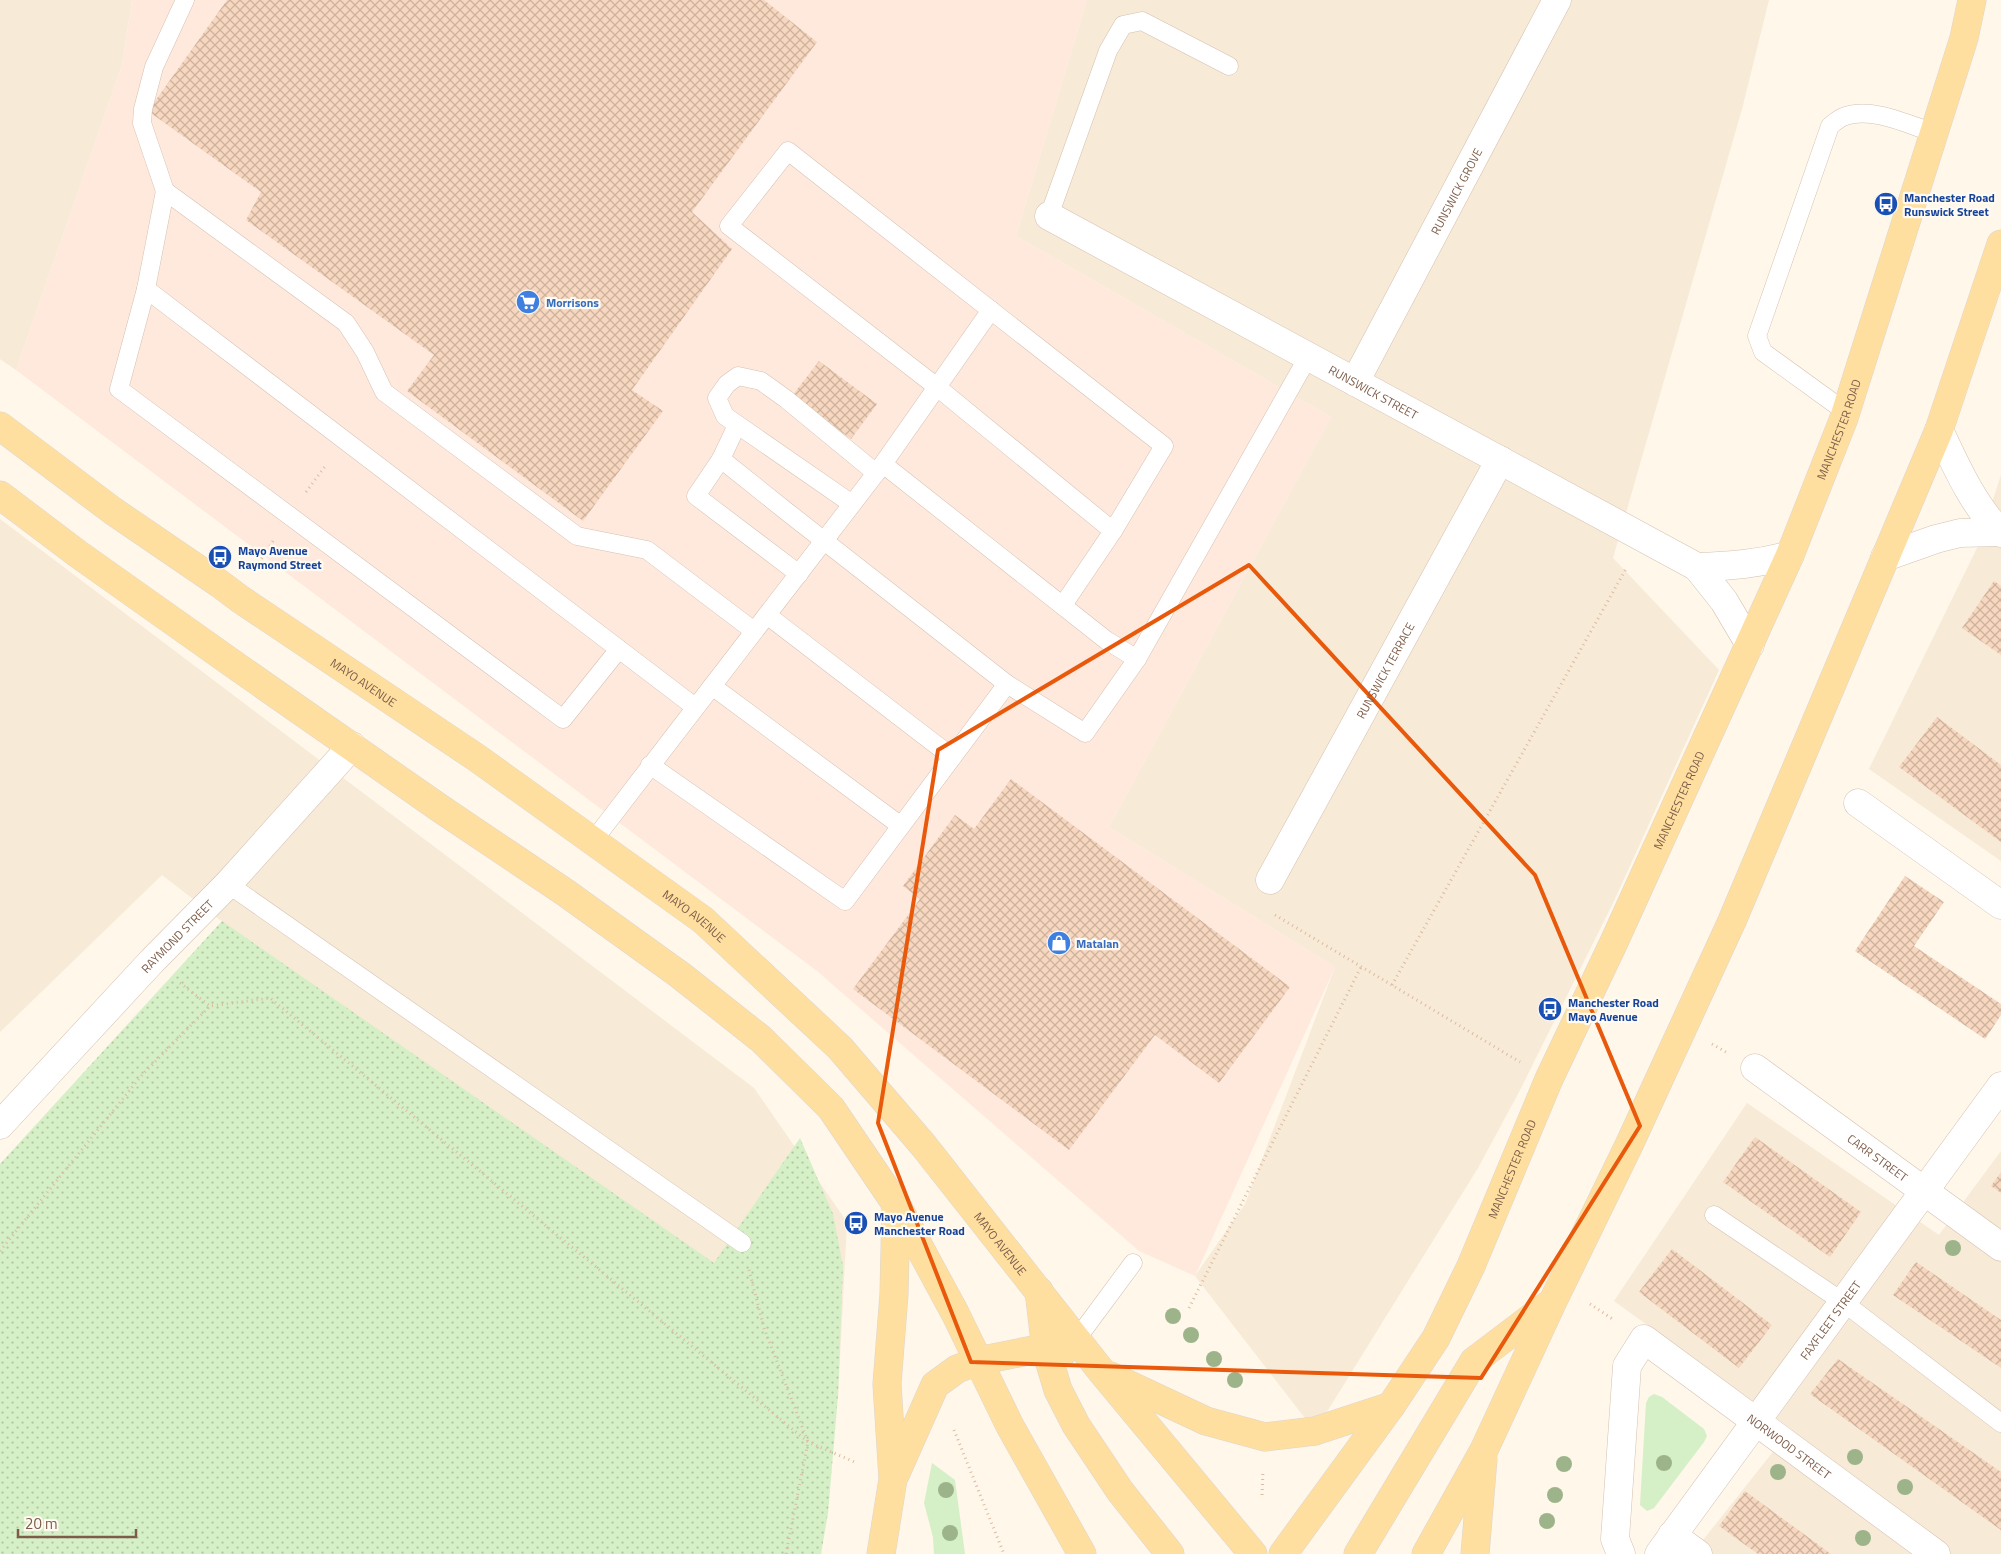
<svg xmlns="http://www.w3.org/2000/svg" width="2001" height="1554" font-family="'Titillium Web',sans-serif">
	<defs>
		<pattern id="park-dots" width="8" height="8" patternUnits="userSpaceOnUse" patternTransform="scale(1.25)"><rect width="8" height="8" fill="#d5efc6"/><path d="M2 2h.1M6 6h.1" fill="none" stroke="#b2c5a3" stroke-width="1.8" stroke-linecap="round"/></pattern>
		<pattern id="building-cross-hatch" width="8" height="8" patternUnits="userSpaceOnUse" patternTransform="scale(1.25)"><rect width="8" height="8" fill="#f7d7bf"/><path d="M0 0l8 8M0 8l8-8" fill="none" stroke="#cdb29d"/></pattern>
	</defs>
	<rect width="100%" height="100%" fill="#fef7ea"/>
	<g fill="#f7ead7">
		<path d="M0,0H132L122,65L16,370L0,359Z"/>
		<path d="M1087,0H1769L1742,109L1613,558L1719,670L1614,901L1519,1092L1478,1168L1315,1431L1195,1276L1245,1204L1335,967L1109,827L1331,417L1016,236Z"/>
		<path d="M2001,475V861L1869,769L1978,546Z"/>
		<path d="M0,519L754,1088L847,1222L838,1396L162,875L0,1032Z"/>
		<path d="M1747,1103L1939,1235L2001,1151V1554H1692L1791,1429L1614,1301Z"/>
	</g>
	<path fill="#ffe9dd" d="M132,0H1087L1016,236L1331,417L1109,827L1335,967L1195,1276L1139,1251L817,971L16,370L122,65Z"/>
	<g fill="#d5efc6">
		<path d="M1654,1394L1662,1397L1704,1429L1707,1436L1704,1442L1654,1508L1647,1511L1640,1505L1646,1403L1649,1397Z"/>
		<path d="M932,1463L955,1480L965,1554H934L933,1537L924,1503Z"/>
	</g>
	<path fill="url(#park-dots)" d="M222,921L714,1263L800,1138L833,1214L843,1266L838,1396L828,1513L821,1554H0V1164Z"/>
	<g fill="url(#building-cross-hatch)">
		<path d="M227,0H764L817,42L692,212L732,249L632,390L663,411L583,521L407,391L434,355L246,220L261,192L148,111Z"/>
		<path d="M819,361L877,404L851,439L792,396Z"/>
		<path d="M1994,581L2001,586V655L1962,628Z"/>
		<path d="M1937,717L2001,765V842L1899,767Z"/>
		<path d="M1011,779L1290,987L1219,1083L1155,1035L1069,1150L853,989L920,899L903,886L955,815L974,829Z"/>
		<path d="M1905,876L1944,902L1914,946L2001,1004V1015L1985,1039L1855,951Z"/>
		<path d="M1755,1137L1861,1212L1830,1257L1723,1182Z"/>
		<path d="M2001,1172V1193L1991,1186Z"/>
		<path d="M1672,1249L1772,1325L1739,1368L1639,1292Z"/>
		<path d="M1916,1262L2001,1320V1368L1893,1295Z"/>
		<path d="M1838,1359L2001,1472V1530L1810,1394Z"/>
		<path d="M1745,1491L1831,1554H1758L1719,1526Z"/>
	</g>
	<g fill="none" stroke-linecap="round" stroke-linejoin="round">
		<g stroke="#d5c1b0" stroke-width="19">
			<g id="service">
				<path d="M185,0L154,67L143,109L142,123L165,191L346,323L365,352L384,392L577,536L647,550L754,631"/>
				<path d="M788,151L1164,446L1113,531L937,387L729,226Z"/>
				<path d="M1049,216L1108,51L1123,25L1142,21L1229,66"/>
				<path d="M146,289L165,191"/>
				<path d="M1846,412L1763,352L1757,336L1830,126C1834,123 1838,119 1843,117C1871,106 1907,124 1934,133"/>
				<path d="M737,425L721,459L786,511L1007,684"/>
				<path d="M721,459L696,496L799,574"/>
				<path d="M883,464L991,310"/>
				<path d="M852,504L725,416L717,398L727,384L738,376L761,381L786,399L876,473"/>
				<path d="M1063,605L1113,531"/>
				<path d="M767,615L952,757"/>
				<path d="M619,649L563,719L119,389L146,289C329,429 512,568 695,707"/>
				<path d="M712,686L901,826"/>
				<path d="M650,765L845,901L1007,684L1085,733L1137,659"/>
				<path d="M593,841L883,464L1106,640L1137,659L1308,357"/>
				<path d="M228,884L742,1243"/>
				<path d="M1714,1215L1843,1302L2001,1423"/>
				<path d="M1076,1340L1133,1263"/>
			</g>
		</g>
		<g stroke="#d5c1b0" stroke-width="29">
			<g id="minor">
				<path id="s1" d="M1049,216L1697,567L1724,601L1750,645"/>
				<path id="s2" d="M1355,382L1557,0"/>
				<path d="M1939,430C1956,466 1973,505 2001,533"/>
				<path d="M1885,557L1936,539L1960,533L2000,532"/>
				<path d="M1697,567C1730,566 1758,564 1790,555"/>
				<path d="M1858,803L2001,905"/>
				<path id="s3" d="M1270,880L1500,460"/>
				<path id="s4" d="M1755,1068L2001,1247"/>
				<path id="s5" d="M0,1125L152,961L228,884L352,746"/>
				<path d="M1672,1535L1698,1554"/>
				<path id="s6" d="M1621,1554L1615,1539L1627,1366L1644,1339L1936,1554"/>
				<path id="s7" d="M1659,1554L2001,1086"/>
			</g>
		</g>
		<g stroke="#ddd5d0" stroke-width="29">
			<g id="primary">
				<path id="s8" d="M0,426L113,511L220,584L240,599L477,758L703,920L840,1048L924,1146L1102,1372L1253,1554"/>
				<path d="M0,495L78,554L239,668L441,809L566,893L680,975L761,1039L831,1108L896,1204L955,1313L1010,1426L1082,1554"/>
				<path d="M1039,1291L1046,1350L1058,1390L1076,1425L1120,1491L1170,1554"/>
				<path d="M1110,1376L1206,1421L1265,1437L1315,1431L1391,1406"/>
				<path d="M895,1475L935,1385L957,1369L978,1361L1033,1350L1063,1352"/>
				<path d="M881,1554L893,1479L887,1384L894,1294L896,1205"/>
				<path id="s9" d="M1283,1554L1391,1406L1436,1338L1471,1266L1549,1079L1614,942L1790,555L1844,418L1964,38L1972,0"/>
				<path d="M1358,1554L1474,1361L1548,1305"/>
				<path d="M1426,1554L1484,1450L1552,1303L1629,1145L1732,921L1939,430L2001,244"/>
				<path d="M1475,1554L1483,1459"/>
			</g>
		</g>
		<g stroke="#ddbaa1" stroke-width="3" stroke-dasharray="1 4" stroke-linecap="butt">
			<path d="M306,492L326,465"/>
			<path d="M256,567L273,541"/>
			<path d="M1275,915L1520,1062"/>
			<path d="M180,983L210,1006"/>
			<path d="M1392,985L1627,567"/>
			<path d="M1712,1044L1726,1052"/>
			<path d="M0,1251L142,1075L210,1006L270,998L808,1442L857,1463"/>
			<path d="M749,1270L764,1328L808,1442L786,1554"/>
			<path d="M1590,1304L1614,1320"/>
			<path d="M1189,1308L1361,967"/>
			<path d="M954,1430L1004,1554"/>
			<path d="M1262,1495L1263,1471"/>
		</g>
		<use href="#service" stroke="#fff" stroke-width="18"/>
		<use href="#minor" stroke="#fff" stroke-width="28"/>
		<use href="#primary" stroke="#ffdfa0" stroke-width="28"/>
	</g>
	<g fill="#9db48b">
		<circle cx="1953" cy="1248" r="8"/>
		<circle cx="1173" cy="1316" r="8"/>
		<circle cx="1191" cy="1335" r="8"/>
		<circle cx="1214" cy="1359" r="8"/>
		<circle cx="1235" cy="1380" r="8"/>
		<circle cx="1855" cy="1457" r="8"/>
		<circle cx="1664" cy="1463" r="8"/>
		<circle cx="1564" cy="1464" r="8"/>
		<circle cx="1778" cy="1472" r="8"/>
		<circle cx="1905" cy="1487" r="8"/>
		<circle cx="946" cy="1490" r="8"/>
		<circle cx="1555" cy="1495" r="8"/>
		<circle cx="1547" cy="1521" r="8"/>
		<circle cx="950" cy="1533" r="8"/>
		<circle cx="1863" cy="1538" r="8"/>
	</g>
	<path fill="none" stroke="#e8590c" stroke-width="4" stroke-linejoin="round" d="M1249,565L1535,875L1640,1126L1481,1378L971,1362L878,1123L938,750Z"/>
	<defs>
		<g id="bus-disc" transform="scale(1.25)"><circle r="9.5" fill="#1a4fb4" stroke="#fffaf2"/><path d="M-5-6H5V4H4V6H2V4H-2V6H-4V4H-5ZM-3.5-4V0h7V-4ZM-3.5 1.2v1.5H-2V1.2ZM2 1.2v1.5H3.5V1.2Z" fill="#fff"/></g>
		<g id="supermarket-disc" transform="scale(1.25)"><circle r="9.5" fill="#3f7fe0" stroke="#fffaf2"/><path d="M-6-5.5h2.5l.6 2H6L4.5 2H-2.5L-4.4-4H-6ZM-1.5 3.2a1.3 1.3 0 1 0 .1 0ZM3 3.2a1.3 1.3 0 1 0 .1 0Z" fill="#fff"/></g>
		<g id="shop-disc" transform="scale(1.25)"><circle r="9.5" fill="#3f7fe0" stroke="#fffaf2"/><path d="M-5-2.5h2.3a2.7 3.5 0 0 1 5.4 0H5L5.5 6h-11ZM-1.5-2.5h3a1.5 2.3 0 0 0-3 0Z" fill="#fff"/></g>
	</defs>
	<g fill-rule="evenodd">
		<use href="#bus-disc" x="1886" y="204"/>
		<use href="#supermarket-disc" x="528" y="302"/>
		<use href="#bus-disc" x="220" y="557"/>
		<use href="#shop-disc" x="1059" y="943"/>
		<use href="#bus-disc" x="1550" y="1009"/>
		<use href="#bus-disc" x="856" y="1223"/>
	</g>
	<g text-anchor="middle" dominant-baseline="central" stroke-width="4.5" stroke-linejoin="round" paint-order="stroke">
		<g font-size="12" fill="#7d5d49" stroke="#fffaf2">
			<text stroke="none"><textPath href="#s2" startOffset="216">RUNSWICK GROVE</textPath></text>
			<text stroke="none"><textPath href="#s1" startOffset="369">RUNSWICK STREET</textPath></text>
			<text stroke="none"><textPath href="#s9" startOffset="1259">MANCHESTER ROAD</textPath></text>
			<text stroke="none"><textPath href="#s3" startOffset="239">RUNSWICK TERRACE</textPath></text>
			<text stroke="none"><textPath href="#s8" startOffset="445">MAYO AVENUE</textPath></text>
			<text stroke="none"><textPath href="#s9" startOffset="855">MANCHESTER ROAD</textPath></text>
			<text stroke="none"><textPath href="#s8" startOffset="850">MAYO AVENUE</textPath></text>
			<text stroke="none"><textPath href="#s5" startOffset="259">RAYMOND STREET</textPath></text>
			<text stroke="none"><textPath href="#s4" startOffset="152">CARR STREET</textPath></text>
			<text stroke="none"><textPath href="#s9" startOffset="450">MANCHESTER ROAD</textPath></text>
			<text stroke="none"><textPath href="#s8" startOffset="1300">MAYO AVENUE</textPath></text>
			<text stroke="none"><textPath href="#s7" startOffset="290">FAXFLEET STREET</textPath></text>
			<text stroke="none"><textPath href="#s6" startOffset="402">NORWOOD STREET</textPath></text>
		</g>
		<g font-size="12" font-weight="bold" fill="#164399" stroke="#fffaf2" text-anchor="start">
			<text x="1904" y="197">Manchester Road<tspan x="1904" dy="14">Runswick Street</tspan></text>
			<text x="238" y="550">Mayo Avenue<tspan x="238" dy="14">Raymond Street</tspan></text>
			<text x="1568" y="1002">Manchester Road<tspan x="1568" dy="14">Mayo Avenue</tspan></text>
			<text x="874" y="1216">Mayo Avenue<tspan x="874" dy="14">Manchester Road</tspan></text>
		</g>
		<g font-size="12" font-weight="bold" fill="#366cbe" stroke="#fffaf2" text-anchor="start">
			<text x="546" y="302">Morrisons</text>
			<text x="1076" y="943">Matalan</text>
		</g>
	</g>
	<path d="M18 1529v8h118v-8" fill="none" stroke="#7d5d49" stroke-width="2.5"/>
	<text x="25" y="1529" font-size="15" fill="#7d5d49" stroke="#fffaf2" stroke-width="4" paint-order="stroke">20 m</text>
</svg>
